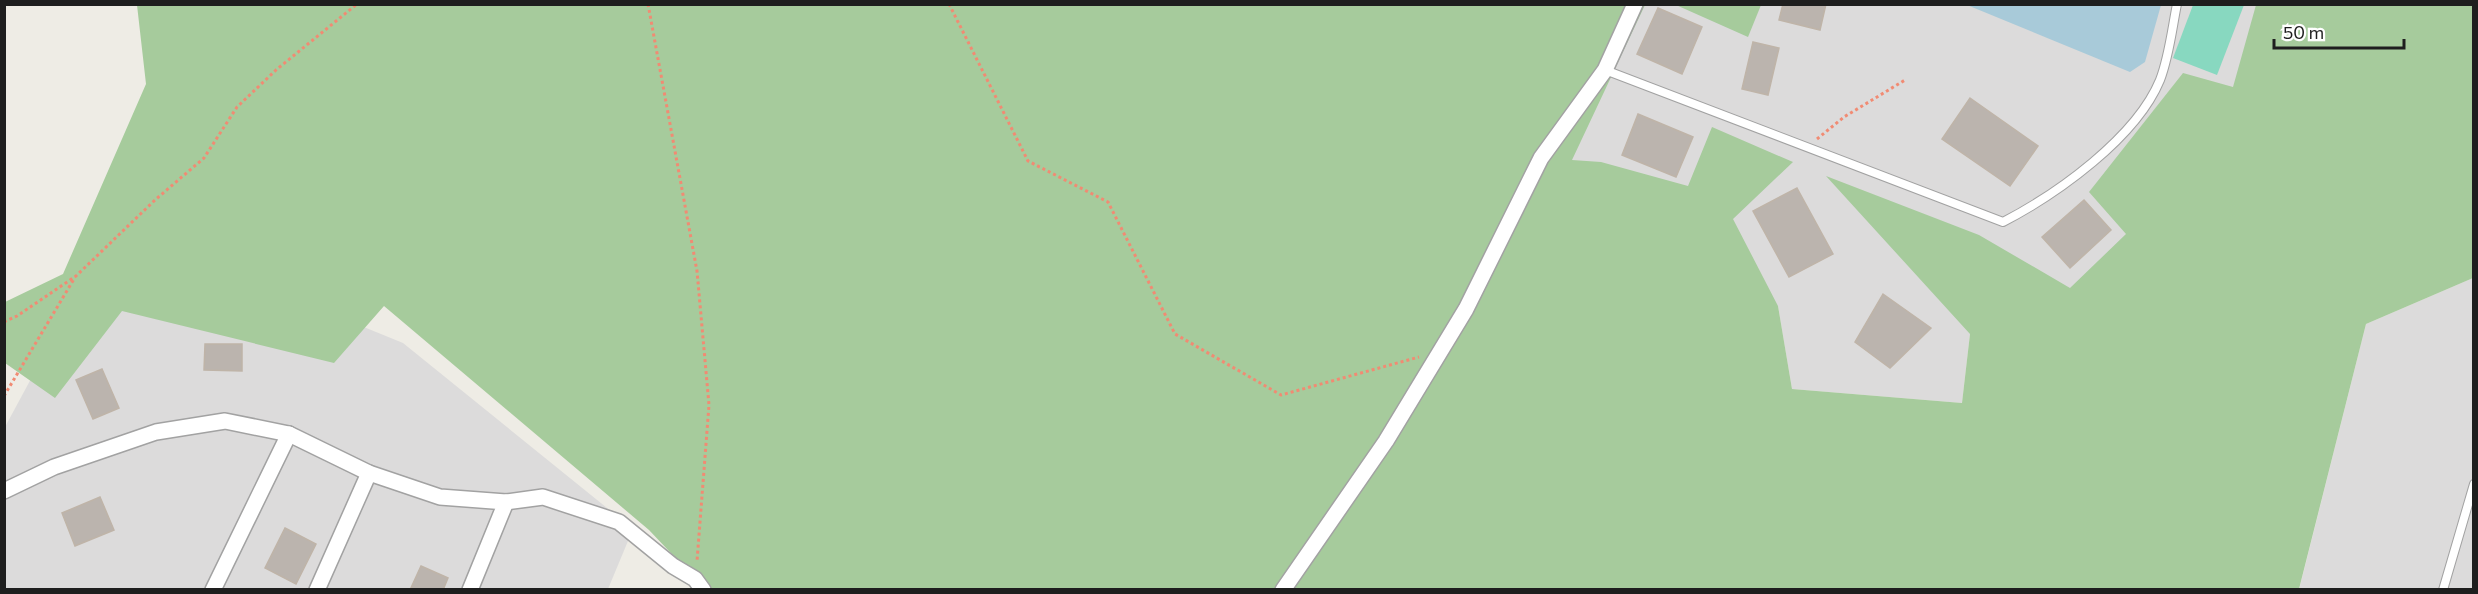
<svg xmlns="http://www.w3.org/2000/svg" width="2478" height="594" font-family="Commissioner,sans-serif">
	<rect width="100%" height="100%" fill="#eeece5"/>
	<g fill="#dcdbdb">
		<path d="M1645,5H2298L2149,254L1970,334L1962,403L1792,389L1778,306L1542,175Z"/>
		<path d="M114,225L403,343L633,529L608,589L5,590V427Z"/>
		<path d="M2473,278V589L2299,590L2366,324Z"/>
	</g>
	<g fill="#a6cb9c">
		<path d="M137,5H1645L1572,160L1601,162L1688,186L1712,127L1793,162L1733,219L1778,306L1792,389L1962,403L1970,334L1826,176L1979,235L2070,288L2126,234L2089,192L2183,73L2233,87L2256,5H2473V278L2366,324L2299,589H705L649,530L384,306L334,363L122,311L55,398L5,363V302L63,274L146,84Z"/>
		<path d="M1676,5H1761L1748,37Z"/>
	</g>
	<path fill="#88d8c0" d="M2193,5H2244L2217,75L2173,58Z"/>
	<path fill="#a8cad9" d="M1967,5H2161L2145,62L2130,72Z"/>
	<g fill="#bbb4ae" stroke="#bfb4a8" stroke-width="1.5">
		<path d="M1783,4H1826L1820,30L1779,20Z"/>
		<path d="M1658,8L1702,27L1682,74L1637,54Z"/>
		<path d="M1753,42L1779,48L1768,95L1742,89Z"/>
		<path d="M1970,98L2038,146L2010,186L1942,139Z"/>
		<path d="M1638,114L1693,137L1676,177L1622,155Z"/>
		<path d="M1797,188L1833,254L1789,277L1753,211Z"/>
		<path d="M2084,200L2111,230L2070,268L2042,237Z"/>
		<path d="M1883,294L1931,328L1890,368L1855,342Z"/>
		<path d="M205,344H242V371L204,370Z"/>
		<path d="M102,369L119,408L93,419L76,380Z"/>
		<path d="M100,497L114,530L75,546L62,513Z"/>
		<path d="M285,528L316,544L296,584L265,568Z"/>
		<path d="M421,566L448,578L443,590H410Z"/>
	</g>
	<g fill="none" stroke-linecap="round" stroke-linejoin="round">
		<g stroke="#a2a2a2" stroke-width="10">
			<g id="lane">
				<path d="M1605,70L2003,222C2057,194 2136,138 2160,80C2169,57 2172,29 2177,4"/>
				<path d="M2443,590L2474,484"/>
			</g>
		</g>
		<g stroke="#a2a2a2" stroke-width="18">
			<g id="street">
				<path d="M4,491L54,467L156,432L225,421L289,434L369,473L440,497L506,502L543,497L619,522L673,566L695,579L703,590"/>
				<path d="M213,590L289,434"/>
				<path d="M317,590L369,473"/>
				<path d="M470,590L506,502"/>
				<path d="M1283,590L1386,441L1466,309L1541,158L1605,70L1635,4"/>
			</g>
		</g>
		<g stroke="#f18b73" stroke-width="3" stroke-dasharray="3 3" stroke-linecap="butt">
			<path d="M648,4L697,271L709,405L697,561"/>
			<path d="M949,4L1028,161L1108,202L1175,334L1281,395L1419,357"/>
			<path d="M1817,139L1844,117L1905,80"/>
			<path d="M4,322L17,316L76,276L155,200L204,158L237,107L276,70L357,4"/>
			<path d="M4,396L74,279"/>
		</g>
		<use href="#lane" stroke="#fff" stroke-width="8"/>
		<use href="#street" stroke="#fff" stroke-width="15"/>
	</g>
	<rect width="2478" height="594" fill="none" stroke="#1e1e1e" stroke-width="12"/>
	<path d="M2274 39v9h130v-9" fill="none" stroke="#1e1e1e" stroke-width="3"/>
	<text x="2283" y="39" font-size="18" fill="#1e1e1e" stroke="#ffffff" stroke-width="4.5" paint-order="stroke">50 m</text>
</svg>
